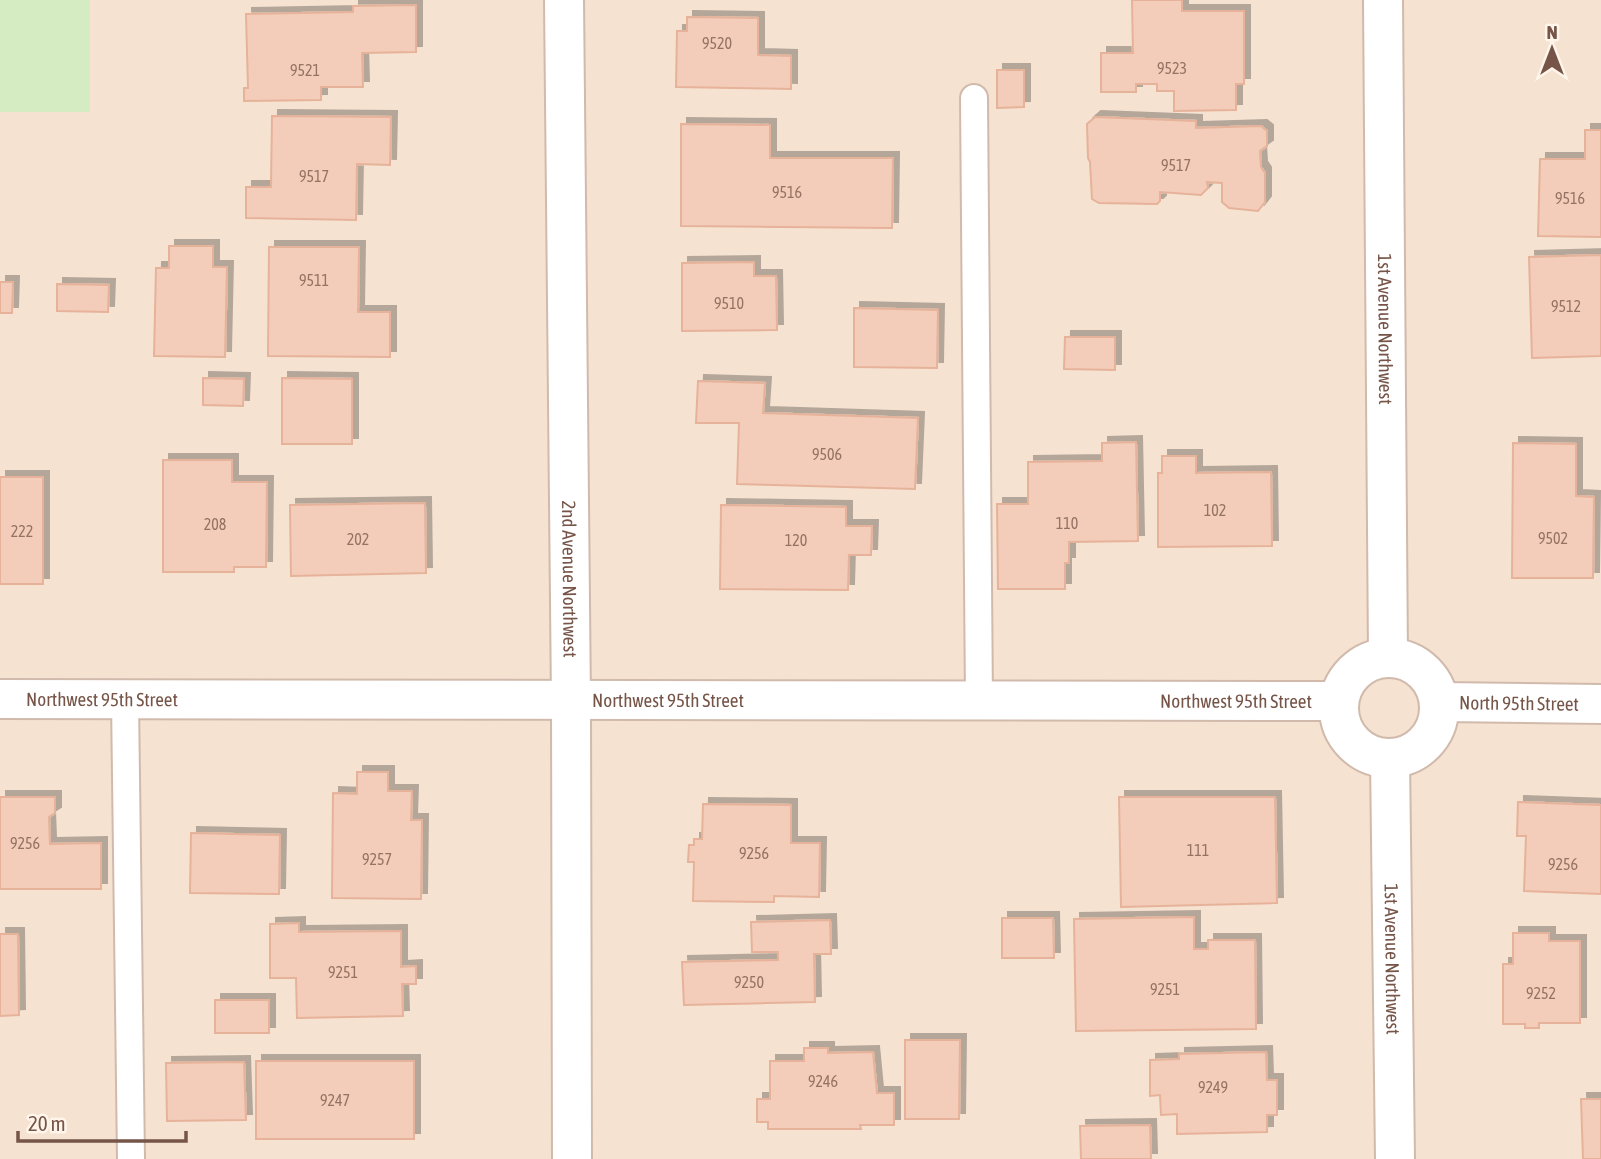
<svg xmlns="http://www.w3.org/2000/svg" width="1601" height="1159" font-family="'Asap Condensed',sans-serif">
	<defs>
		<filter id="shadow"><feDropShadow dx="6" dy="-6" stdDeviation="0" flood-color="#0004"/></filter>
	</defs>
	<rect width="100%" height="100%" fill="#fdf1e3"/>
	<rect fill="#f5e2d1" x="0" y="0" width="1601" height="1159"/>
	<rect fill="#d5ebc1" x="0" y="0" width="90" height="112"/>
	<g fill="#f3cdba" stroke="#e7b29a" stroke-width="2" filter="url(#shadow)">
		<path d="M1132,0H1182V11H1244V84H1236V110L1174,111V91H1157V84H1136V92H1101V53H1133Z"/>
		<path d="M416,5V52L362,53L363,87H321V100L244,101V88H248L246,14L353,12V6Z"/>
		<path d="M687,17L758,18V55L791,56V89L676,87L677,31H687Z"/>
		<path d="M997,70H1024V107L997,108Z"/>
		<path d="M272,116L391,117L390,165L357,164L356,220L246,218V187H271Z"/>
		<path d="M1095,117L1196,121V128L1261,126L1267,131V146L1260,151L1261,167L1265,173V202L1258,211L1229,208L1222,202V183L1207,182L1208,188L1201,195L1160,192V201L1157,204L1099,203L1092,199L1090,162L1088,158L1087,124Z"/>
		<path d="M681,124L770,125V158H893L892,228L681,226Z"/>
		<path d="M1585,130H1601V237L1538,236L1540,159H1585Z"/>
		<path d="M169,246H213V267H227L225,357L154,356L156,268H169Z"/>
		<path d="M269,247H359L358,312H390V357L268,356Z"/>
		<path d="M1601,255V356L1532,358L1529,257Z"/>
		<path d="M754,262V276H776L777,330L682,331V263Z"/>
		<path d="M0,282H13L12,313H0Z"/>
		<path d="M57,284L109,285L108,312L57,311Z"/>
		<path d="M854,308L938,310L937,368L854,367Z"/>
		<path d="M1065,337H1115V370L1064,369Z"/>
		<path d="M203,378L244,379L243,406L203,405Z"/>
		<path d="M282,378L352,379V444H282Z"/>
		<path d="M698,381L765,383L763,413L918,418L915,489L737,484L739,423H696Z"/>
		<path d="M1136,442L1138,541L1069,542V563H1065V589H998L997,504H1028V462L1102,461V443Z"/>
		<path d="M1513,443L1576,444V496L1594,497L1593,578H1512Z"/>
		<path d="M1162,456H1196V473L1271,472L1272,546L1158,547V473H1162Z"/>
		<path d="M163,460H232V482H267L266,567H234V572H163Z"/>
		<rect x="0" y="477" width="43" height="107"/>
		<path d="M425,503L426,573L291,576L290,505Z"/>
		<path d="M721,505L846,507V526H872L871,555H849L848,590L720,589Z"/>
		<path d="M357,772H388V791H412L411,820H422L421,899L332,898L333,793L357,794Z"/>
		<path d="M0,797H55V813L49,817L50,844L101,843V889H0Z"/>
		<path d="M1119,797H1275L1277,903L1121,907Z"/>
		<path d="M1518,802L1601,805V894L1524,891L1526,836H1517Z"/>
		<path d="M703,804L791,805V843H820L819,897L774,896V902L693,901L694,862H688L689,845H694V839H702Z"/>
		<path d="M191,833L280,835L279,894L190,893Z"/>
		<path d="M1194,917V949H1208V940H1255L1256,1029L1076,1031L1074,919Z"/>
		<path d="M1002,918H1053L1054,958H1002Z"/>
		<path d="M830,920L831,954H814L815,1002L684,1005L682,962L778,960V952H752L751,922Z"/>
		<path d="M299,923V932L401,931V967L416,966V984H402L403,1016L297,1018L296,978H270V924Z"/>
		<path d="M1513,933H1549V941H1580V1023H1539V1028H1525V1024H1503V964H1513Z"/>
		<path d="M0,934H18L19,1015L0,1016Z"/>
		<rect x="215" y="1000" width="54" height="33"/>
		<path d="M905,1040H960L959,1119H905Z"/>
		<path d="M804,1048H828V1053L873,1052L877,1093H894V1125H860L861,1129H768V1122H757V1099H770V1061H804Z"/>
		<path d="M1266,1052L1267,1080H1277V1115H1267V1132L1177,1134V1114L1161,1115L1160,1095L1150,1096V1060L1179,1059V1054Z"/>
		<rect x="256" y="1061" width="158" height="78"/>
		<path d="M244,1062L246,1120L167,1121L166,1063Z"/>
		<path d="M1581,1099H1601V1159H1583Z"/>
		<path d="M1150,1125L1151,1159H1081L1080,1126Z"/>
	</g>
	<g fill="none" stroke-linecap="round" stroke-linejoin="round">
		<g stroke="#d1baac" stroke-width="30">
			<g id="lane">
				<path d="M974,98L979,702"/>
				<path d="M125,700L131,1159"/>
			</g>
		</g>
		<g stroke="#d1baac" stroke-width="42">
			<g id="street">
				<path id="s1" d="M564,0L571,702L572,1159"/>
				<path id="s2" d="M1383,0L1388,658"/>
				<circle cx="1389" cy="708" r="50"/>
				<path id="s3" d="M0,699L1338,701"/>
				<path id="s4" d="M1439,702L1601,704"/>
				<path id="s5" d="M1390,759L1395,1159"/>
			</g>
		</g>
		<use href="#lane" stroke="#fff" stroke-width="26"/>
		<use href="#street" stroke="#fff" stroke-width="38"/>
	</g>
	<g text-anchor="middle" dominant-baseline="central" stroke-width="7" stroke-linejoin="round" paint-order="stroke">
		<g font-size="16" fill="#957364">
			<text x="717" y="43">9520</text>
			<text x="1172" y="68">9523</text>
			<text x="305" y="70">9521</text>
			<text x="1176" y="165">9517</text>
			<text x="314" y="176">9517</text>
			<text x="787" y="192">9516</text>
			<text x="1570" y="198">9516</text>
			<text x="314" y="280">9511</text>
			<text x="729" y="303">9510</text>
			<text x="1566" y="306">9512</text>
			<text x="827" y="454">9506</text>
			<text x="1215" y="510">102</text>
			<text x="1067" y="523">110</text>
			<text x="215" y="524">208</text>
			<text x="22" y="531">222</text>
			<text x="1553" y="538">9502</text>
			<text x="358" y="539">202</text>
			<text x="796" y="540">120</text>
			<text x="25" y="843">9256</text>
			<text x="1198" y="850">111</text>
			<text x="754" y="853">9256</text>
			<text x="377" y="859">9257</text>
			<text x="1563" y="864">9256</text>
			<text x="343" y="972">9251</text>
			<text x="749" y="982">9250</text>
			<text x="1165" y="989">9251</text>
			<text x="1541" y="993">9252</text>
			<text x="823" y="1081">9246</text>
			<text x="1213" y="1087">9249</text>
			<text x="335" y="1100">9247</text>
		</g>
		<g font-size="19" fill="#765548" stroke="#fff5ea">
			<text stroke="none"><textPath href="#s2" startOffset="329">1st Avenue Northwest</textPath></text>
			<text stroke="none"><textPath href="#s1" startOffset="579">2nd Avenue Northwest</textPath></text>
			<text stroke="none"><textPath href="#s3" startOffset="102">Northwest 95th Street</textPath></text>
			<text stroke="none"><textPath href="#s3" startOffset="1236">Northwest 95th Street</textPath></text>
			<text stroke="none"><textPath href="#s3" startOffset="668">Northwest 95th Street</textPath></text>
			<text stroke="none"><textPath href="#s4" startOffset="80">North 95th Street</textPath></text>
			<text stroke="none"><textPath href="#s5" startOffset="200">1st Avenue Northwest</textPath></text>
		</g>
	</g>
	<g transform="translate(1552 49)" stroke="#fff5ea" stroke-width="5" paint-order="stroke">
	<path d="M0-5L12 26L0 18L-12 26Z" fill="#765548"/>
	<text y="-10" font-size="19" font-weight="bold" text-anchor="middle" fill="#765548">N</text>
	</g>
	<path d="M18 1131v10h168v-10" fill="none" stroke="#765548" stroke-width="3.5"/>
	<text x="28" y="1131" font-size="21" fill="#765548" stroke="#fff5ea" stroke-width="5" paint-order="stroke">20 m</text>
</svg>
